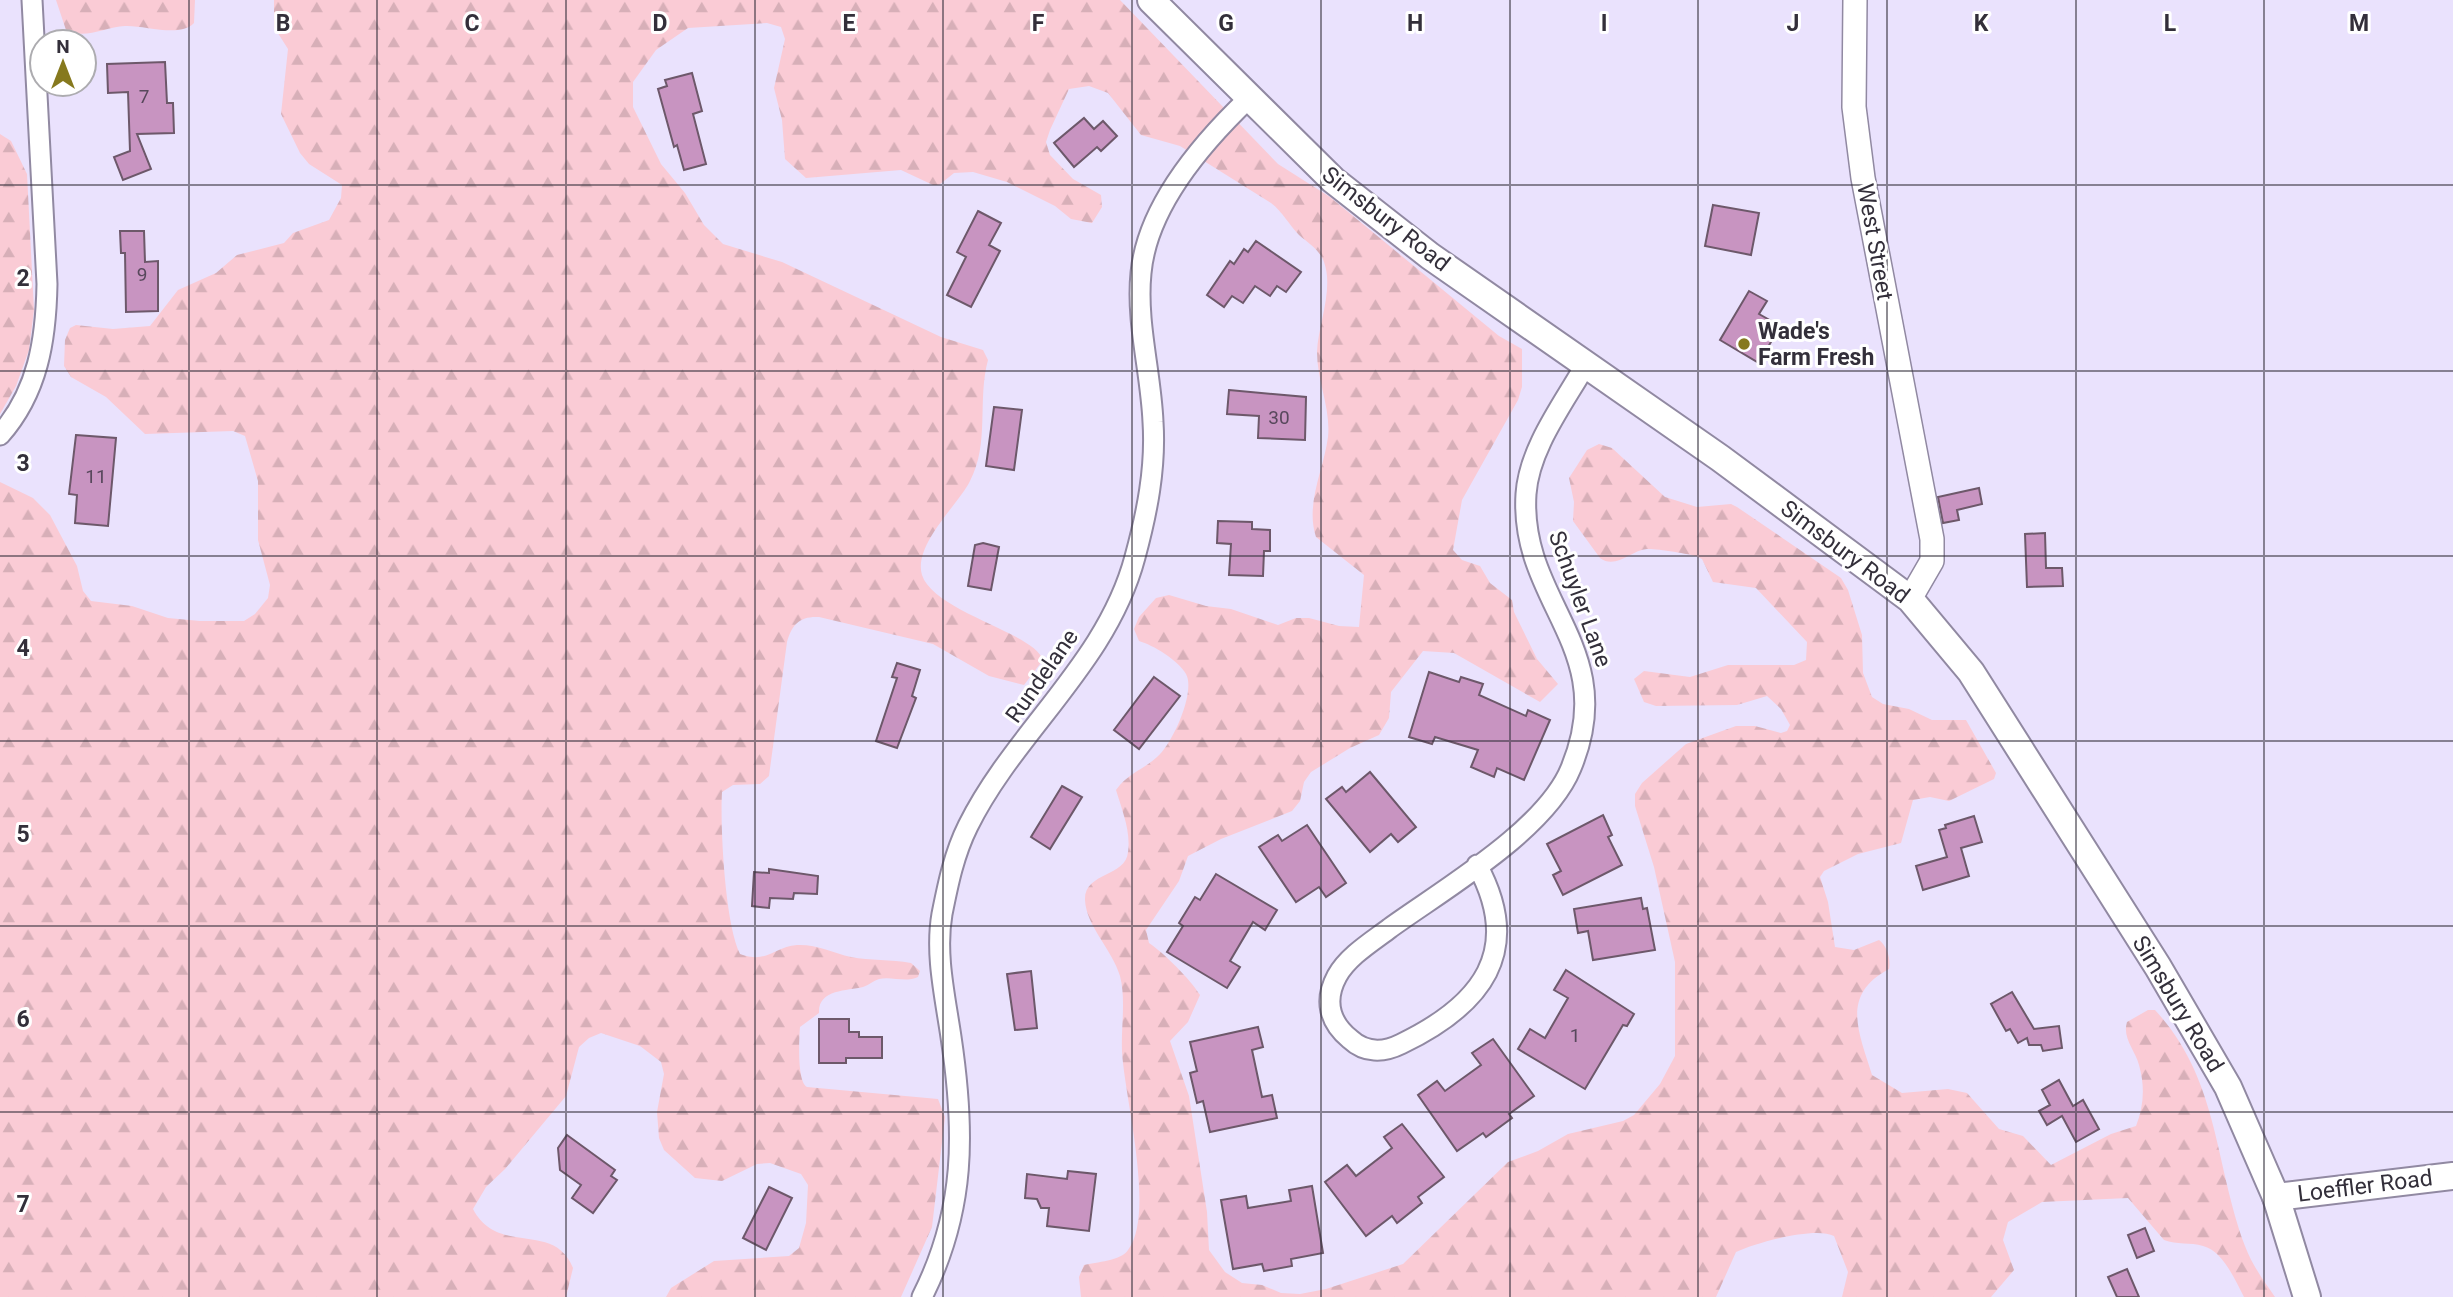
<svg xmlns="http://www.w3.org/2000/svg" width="2453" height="1297" font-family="Roboto,sans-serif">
	<defs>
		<pattern id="forest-firs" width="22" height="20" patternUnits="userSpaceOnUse" patternTransform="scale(1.75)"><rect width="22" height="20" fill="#facbd5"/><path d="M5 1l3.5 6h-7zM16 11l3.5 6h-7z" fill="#d7afb8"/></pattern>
	</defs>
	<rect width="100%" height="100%" fill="#eae2fd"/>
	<g fill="url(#forest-firs)">
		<path d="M56,0H195L194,23C180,38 144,25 125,26C105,27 84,40 66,30Z"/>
		<path d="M274,0H1120L1278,164L1330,197L1499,336L1522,349V387L1518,400L1462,500L1453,550L1462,560L1480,566L1490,583L1512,600L1514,612L1537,659L1558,684L1540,702L1454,653L1423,651L1391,692L1389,718L1379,735L1350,748L1311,772L1304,782L1300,801L1292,811L1221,839L1188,856L1179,881L1146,930L1149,943C1164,953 1190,979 1200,995L1188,1022L1170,1041L1189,1096L1207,1212L1209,1250L1225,1272L1242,1283L1262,1285L1281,1293L1300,1294L1326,1289L1403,1264L1508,1162L1538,1151L1568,1134L1623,1121L1634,1115L1660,1084L1675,1056V962L1654,867L1635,806V794L1642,783L1686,744L1736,726H1755L1781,733L1787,731L1790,725L1781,709L1767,696L1737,705L1656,706L1644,702L1634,679L1644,671L1690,677L1728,665H1794L1806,660L1807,642L1756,588L1713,582L1702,559L1696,556C1690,554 1653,548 1647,549C1631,550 1616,570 1600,558L1573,521L1574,502L1569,478L1587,450L1599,444L1612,448L1665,497L1697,507L1731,504L1737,507L1841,578L1848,590L1862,635L1863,673L1872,697L1883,704L1909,709L1932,720H1966L1996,773L1994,779L1949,801L1930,797L1913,800L1901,843L1858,854L1824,871L1820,877L1828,902L1835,947L1854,950L1879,940C1887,946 1891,959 1889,969C1840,995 1859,1032 1872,1075L1902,1093L1948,1089L1967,1093L1999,1129L2023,1136L2051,1165L2111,1134L2136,1126C2144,1106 2145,1086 2139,1065C2135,1050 2122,1038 2127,1022L2148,1010H2155C2219,1079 2214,1162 2245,1246C2252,1265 2264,1281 2275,1297H2244C2235,1280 2223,1251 2203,1246C2190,1242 2177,1245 2164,1240L2128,1198L2042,1202L2008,1222L2003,1240L2014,1270L1991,1297H1842L1848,1272L1834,1236C1815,1226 1755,1243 1736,1252L1716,1297H1081L1079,1277L1084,1265C1096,1262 1121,1261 1128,1250C1156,1213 1124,1096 1122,1051C1121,1027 1126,999 1120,976C1112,949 1086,926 1085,900C1084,872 1126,877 1128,852C1131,831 1122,810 1116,790C1128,773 1143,770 1157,757C1172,745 1196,692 1186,674C1178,660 1153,645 1139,641L1134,629L1139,617L1156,598L1169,595L1206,606L1231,609L1278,625L1296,618H1309L1339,626L1359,627L1364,575L1316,537C1305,504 1324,469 1328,437C1331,409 1317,381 1317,352C1318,325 1334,289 1324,262C1320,250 1308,243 1299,235C1289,225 1283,212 1271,203L1180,146L1141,135L1108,93L1089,86L1069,89L1050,130L1046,142L1050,155L1073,179L1101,195L1102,207L1092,223L1071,219L1055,206L1007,182L973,172L954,173L939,185H933L901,170L806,178L785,159L782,120L774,88L785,39L781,27L767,23L688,28L656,50L633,82V107L661,164L685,193L704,225L723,244L782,262L941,337L983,350L988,360C977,400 990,443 970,481C958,505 913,545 922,575C934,612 1035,633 1043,660L1024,685L989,676L933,644L819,617C800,616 792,624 787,642L769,776L760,784L733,785L722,792C720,827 725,924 740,954C768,964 773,947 797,945C816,944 833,953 851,957C870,961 891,959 911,963L920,971L918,977C905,983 892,976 879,979C873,981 869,985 863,987C847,991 818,989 819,1013L800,1027C799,1040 797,1082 807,1087L938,1099L945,1117L932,1227L901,1297H666L671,1288L714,1261L789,1256L799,1248L806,1223L808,1185L801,1174L770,1163L757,1164L722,1181L695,1178L664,1150L659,1138L657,1112L664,1074L661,1062L640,1046L601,1033L589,1038L579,1047L566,1096L505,1169L486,1187L473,1209C498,1257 554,1220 573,1268L566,1297H0V482L33,498L50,515L77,566L83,591L91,601L132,606L168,618L200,621H244L255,614L268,598L270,585L258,540V481L245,436L233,431L145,434L106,397L71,377L64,366L65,340L70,328L76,325L113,329L150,326L178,290L216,273L237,255L284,243L293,233L329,220L341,198L342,185L309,164L300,153L281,114L288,49L274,27Z"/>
		<path d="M0,134L11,141L27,174L34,310L29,350L16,386L0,414Z"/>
	</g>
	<g fill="#c894c1" stroke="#6d586a" stroke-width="2">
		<path d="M165,62L167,103H173L174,133L137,134L151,169L123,180L114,157L130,151L128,92L108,93L107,64Z"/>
		<path d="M692,73L702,111L693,114L706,164L684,170L677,145L674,147L658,89L667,86L665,80Z"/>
		<path d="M1084,118L1094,129L1103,121L1117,136L1101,151L1097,147L1074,167L1054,143Z"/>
		<path d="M1713,205L1759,213L1751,255L1705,246Z"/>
		<path d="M978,211L1001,223L989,245L1000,251L971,307L947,295L966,257L957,252Z"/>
		<path d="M120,231H144L145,262L158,261V311L126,312L125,253H121Z"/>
		<path d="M1256,241L1301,272L1286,292L1277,286L1270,296L1255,286L1243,303L1232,296L1224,307L1207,295L1230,261L1234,264L1244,249L1248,252Z"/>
		<path d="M1749,291L1767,301L1759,314L1780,326L1759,363L1720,340Z"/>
		<path d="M1229,390L1306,397L1305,440L1258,438L1259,416L1227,414Z"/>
		<path d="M994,407L1022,410L1014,470L986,466Z"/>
		<path d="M76,435L116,438L108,526L75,523L77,495L69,494Z"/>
		<path d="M1979,488L1982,504L1957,510L1959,520L1943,523L1938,497Z"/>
		<path d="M1218,521L1252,522V529L1270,530V551H1264L1263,576L1229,575L1231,544L1217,543Z"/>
		<path d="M2045,533L2046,568H2062L2063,586L2027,587L2025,534Z"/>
		<path d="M983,543L999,547L991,590L968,586L975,545Z"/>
		<path d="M897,663L920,670L912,696L916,698L897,748L876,741L897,678L892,677Z"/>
		<path d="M1429,672L1459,682L1461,677L1483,684L1479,695L1526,716L1528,710L1550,720L1524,780L1497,768L1494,777L1471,767L1478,750L1435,737L1432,744L1409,737Z"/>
		<path d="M1154,677L1180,696L1139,749L1114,730Z"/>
		<path d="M1370,772L1416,827L1398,842L1391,834L1370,852L1326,799L1342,787L1346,792Z"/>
		<path d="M1062,786L1082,797L1050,849L1031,837Z"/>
		<path d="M1603,815L1612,835L1608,837L1622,865L1563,895L1553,875L1561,871L1547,844Z"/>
		<path d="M1974,816L1982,842L1961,848L1969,876L1923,890L1916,866L1947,857L1939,830L1946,828L1945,825Z"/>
		<path d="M1307,825L1346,883L1326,897L1319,887L1296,902L1259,847L1278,835L1282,841Z"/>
		<path d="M769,869L818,876L817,894L794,893L793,899L770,898L769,908L752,906L754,872L769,873Z"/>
		<path d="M1216,874L1277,910L1265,930L1253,922L1230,961L1240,967L1227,988L1167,952L1183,926L1179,923L1195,897L1200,900Z"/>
		<path d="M1641,898L1643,909L1647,908L1655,950L1593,960L1588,931L1578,933L1574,909Z"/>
		<path d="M1566,970L1634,1014L1627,1026L1623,1025L1585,1089L1518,1049L1530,1029L1545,1038L1568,998L1554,990Z"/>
		<path d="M1031,971L1037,1028L1015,1030L1007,974Z"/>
		<path d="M2012,992L2034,1029L2059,1026L2062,1048L2043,1051L2041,1045H2029L2027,1038L2018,1043L2010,1029L2006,1031L1991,1004Z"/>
		<path d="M819,1019H849V1032H859V1037H882V1058H846V1063H819Z"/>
		<path d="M1258,1027L1263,1047L1252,1050L1262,1097L1272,1095L1277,1118L1210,1132L1203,1101L1197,1103L1190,1073L1197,1071L1190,1042Z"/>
		<path d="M1493,1039L1534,1096L1509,1114L1512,1118L1486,1137L1483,1133L1457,1151L1418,1095L1437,1081L1445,1091L1481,1065L1472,1053Z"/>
		<path d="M2059,1080L2073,1106L2083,1100L2099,1129L2076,1142L2062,1116L2047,1125L2039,1111L2050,1105L2042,1090Z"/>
		<path d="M1402,1124L1444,1177L1418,1197L1422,1203L1397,1223L1392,1216L1366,1236L1325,1182L1347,1165L1356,1176L1392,1148L1384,1137Z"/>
		<path d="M567,1135L615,1170L611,1176L617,1180L593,1213L572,1198L581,1185L560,1170L558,1148Z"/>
		<path d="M1068,1171L1096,1174L1089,1231L1047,1226L1049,1208H1041L1037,1199L1025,1198L1027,1174L1067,1179Z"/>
		<path d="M1312,1186L1323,1253L1291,1259L1292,1266L1264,1271L1262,1264L1233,1269L1221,1200L1246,1196L1248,1208L1291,1201L1289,1190Z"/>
		<path d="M769,1187L792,1198L766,1250L743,1238Z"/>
		<path d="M2145,1228L2154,1251L2137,1258L2128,1235Z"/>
		<path d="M2127,1269L2139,1297H2117L2108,1277Z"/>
	</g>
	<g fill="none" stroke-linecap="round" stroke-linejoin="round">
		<g stroke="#9189a2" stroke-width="23">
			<g id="minor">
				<path d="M0,435C38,392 46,340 47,284L32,0"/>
				<path d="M1477,865C1524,951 1482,1005 1401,1044C1383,1053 1365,1053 1350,1039C1329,1022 1324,1000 1337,976C1348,956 1373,941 1390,928C1444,889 1546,830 1571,768C1621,648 1519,603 1526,494C1529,448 1564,403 1586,364"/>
				<path d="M922,1297C966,1210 965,1131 951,1037C945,996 935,954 942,914C948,884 954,854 968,826C1015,731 1107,663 1135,557C1147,513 1156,468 1153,422C1151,373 1136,322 1141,273C1147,206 1202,143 1248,99"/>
			</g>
		</g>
		<g stroke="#9189a2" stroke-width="26">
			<path id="tertiary" d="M1855,0L1854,107L1863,178L1932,539V561L1910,599"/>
		</g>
		<g stroke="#9189a2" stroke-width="30">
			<g id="secondary">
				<path d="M1151,0L1333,180L1430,256L1720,458L1910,599L1971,672L2158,967L2228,1087L2276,1197L2307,1297"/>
				<path d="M2276,1197L2453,1176"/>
			</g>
		</g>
		<use href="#minor" stroke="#fff" stroke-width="19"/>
		<use href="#tertiary" stroke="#fff" stroke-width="23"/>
		<use href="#secondary" stroke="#fff" stroke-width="26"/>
	</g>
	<path fill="none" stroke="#332f3a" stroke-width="2" stroke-opacity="0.55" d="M189,0V1297M377,0V1297M566,0V1297M755,0V1297M943,0V1297M1132,0V1297M1321,0V1297M1510,0V1297M1698,0V1297M1887,0V1297M2076,0V1297M2264,0V1297M0,185H2453M0,371H2453M0,556H2453M0,741H2453M0,926H2453M0,1112H2453"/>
	<circle fill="#86791e" stroke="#fff" stroke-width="2.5" cx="1744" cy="344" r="7"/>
	<g text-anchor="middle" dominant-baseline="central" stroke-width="6" stroke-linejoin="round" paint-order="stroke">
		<g font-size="19" fill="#58485c">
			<text x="144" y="96">7</text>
			<text x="142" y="274">9</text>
			<text x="1279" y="417">30</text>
			<text x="96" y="476">11</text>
			<text x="1575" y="1035">1</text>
		</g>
		<g font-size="23" fill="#332f3a" stroke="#fff">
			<text transform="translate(1386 219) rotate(38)">Simsbury Road</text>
			<text transform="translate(1875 242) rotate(80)">West Street</text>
			<text transform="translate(1845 552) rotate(37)">Simsbury Road</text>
			<text transform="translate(1580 599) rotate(70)">Schuyler Lane</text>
			<text transform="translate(1042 676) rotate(-55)">Rundelane</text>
			<text transform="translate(2178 1004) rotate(59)">Simsbury Road</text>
			<text transform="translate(2365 1186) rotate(-7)">Loeffler Road</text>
		</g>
		<g font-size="23" font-weight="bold" fill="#332f3a" stroke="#fff" text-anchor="start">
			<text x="1758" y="331">Wade's<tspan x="1758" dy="26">Farm Fresh</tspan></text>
		</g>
	</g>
	<g font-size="23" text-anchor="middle" font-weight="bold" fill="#332f3a" stroke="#fff" stroke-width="6" stroke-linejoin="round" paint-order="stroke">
		<text x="283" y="31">B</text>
		<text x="472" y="31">C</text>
		<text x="660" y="31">D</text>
		<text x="849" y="31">E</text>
		<text x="1038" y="31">F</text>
		<text x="1226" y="31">G</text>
		<text x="1415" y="31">H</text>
		<text x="1604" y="31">I</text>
		<text x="1793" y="31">J</text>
		<text x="1981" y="31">K</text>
		<text x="2170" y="31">L</text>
		<text x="2359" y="31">M</text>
		<text x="23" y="286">2</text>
		<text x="23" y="471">3</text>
		<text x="23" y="656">4</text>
		<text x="23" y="842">5</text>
		<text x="23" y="1027">6</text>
		<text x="23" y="1212">7</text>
	</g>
	<g transform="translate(63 63)"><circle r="33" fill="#ffffff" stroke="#adacb0" stroke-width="2"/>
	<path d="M0-5L12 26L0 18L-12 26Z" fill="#86791e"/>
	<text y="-10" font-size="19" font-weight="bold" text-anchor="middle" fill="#332f3a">N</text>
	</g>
</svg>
